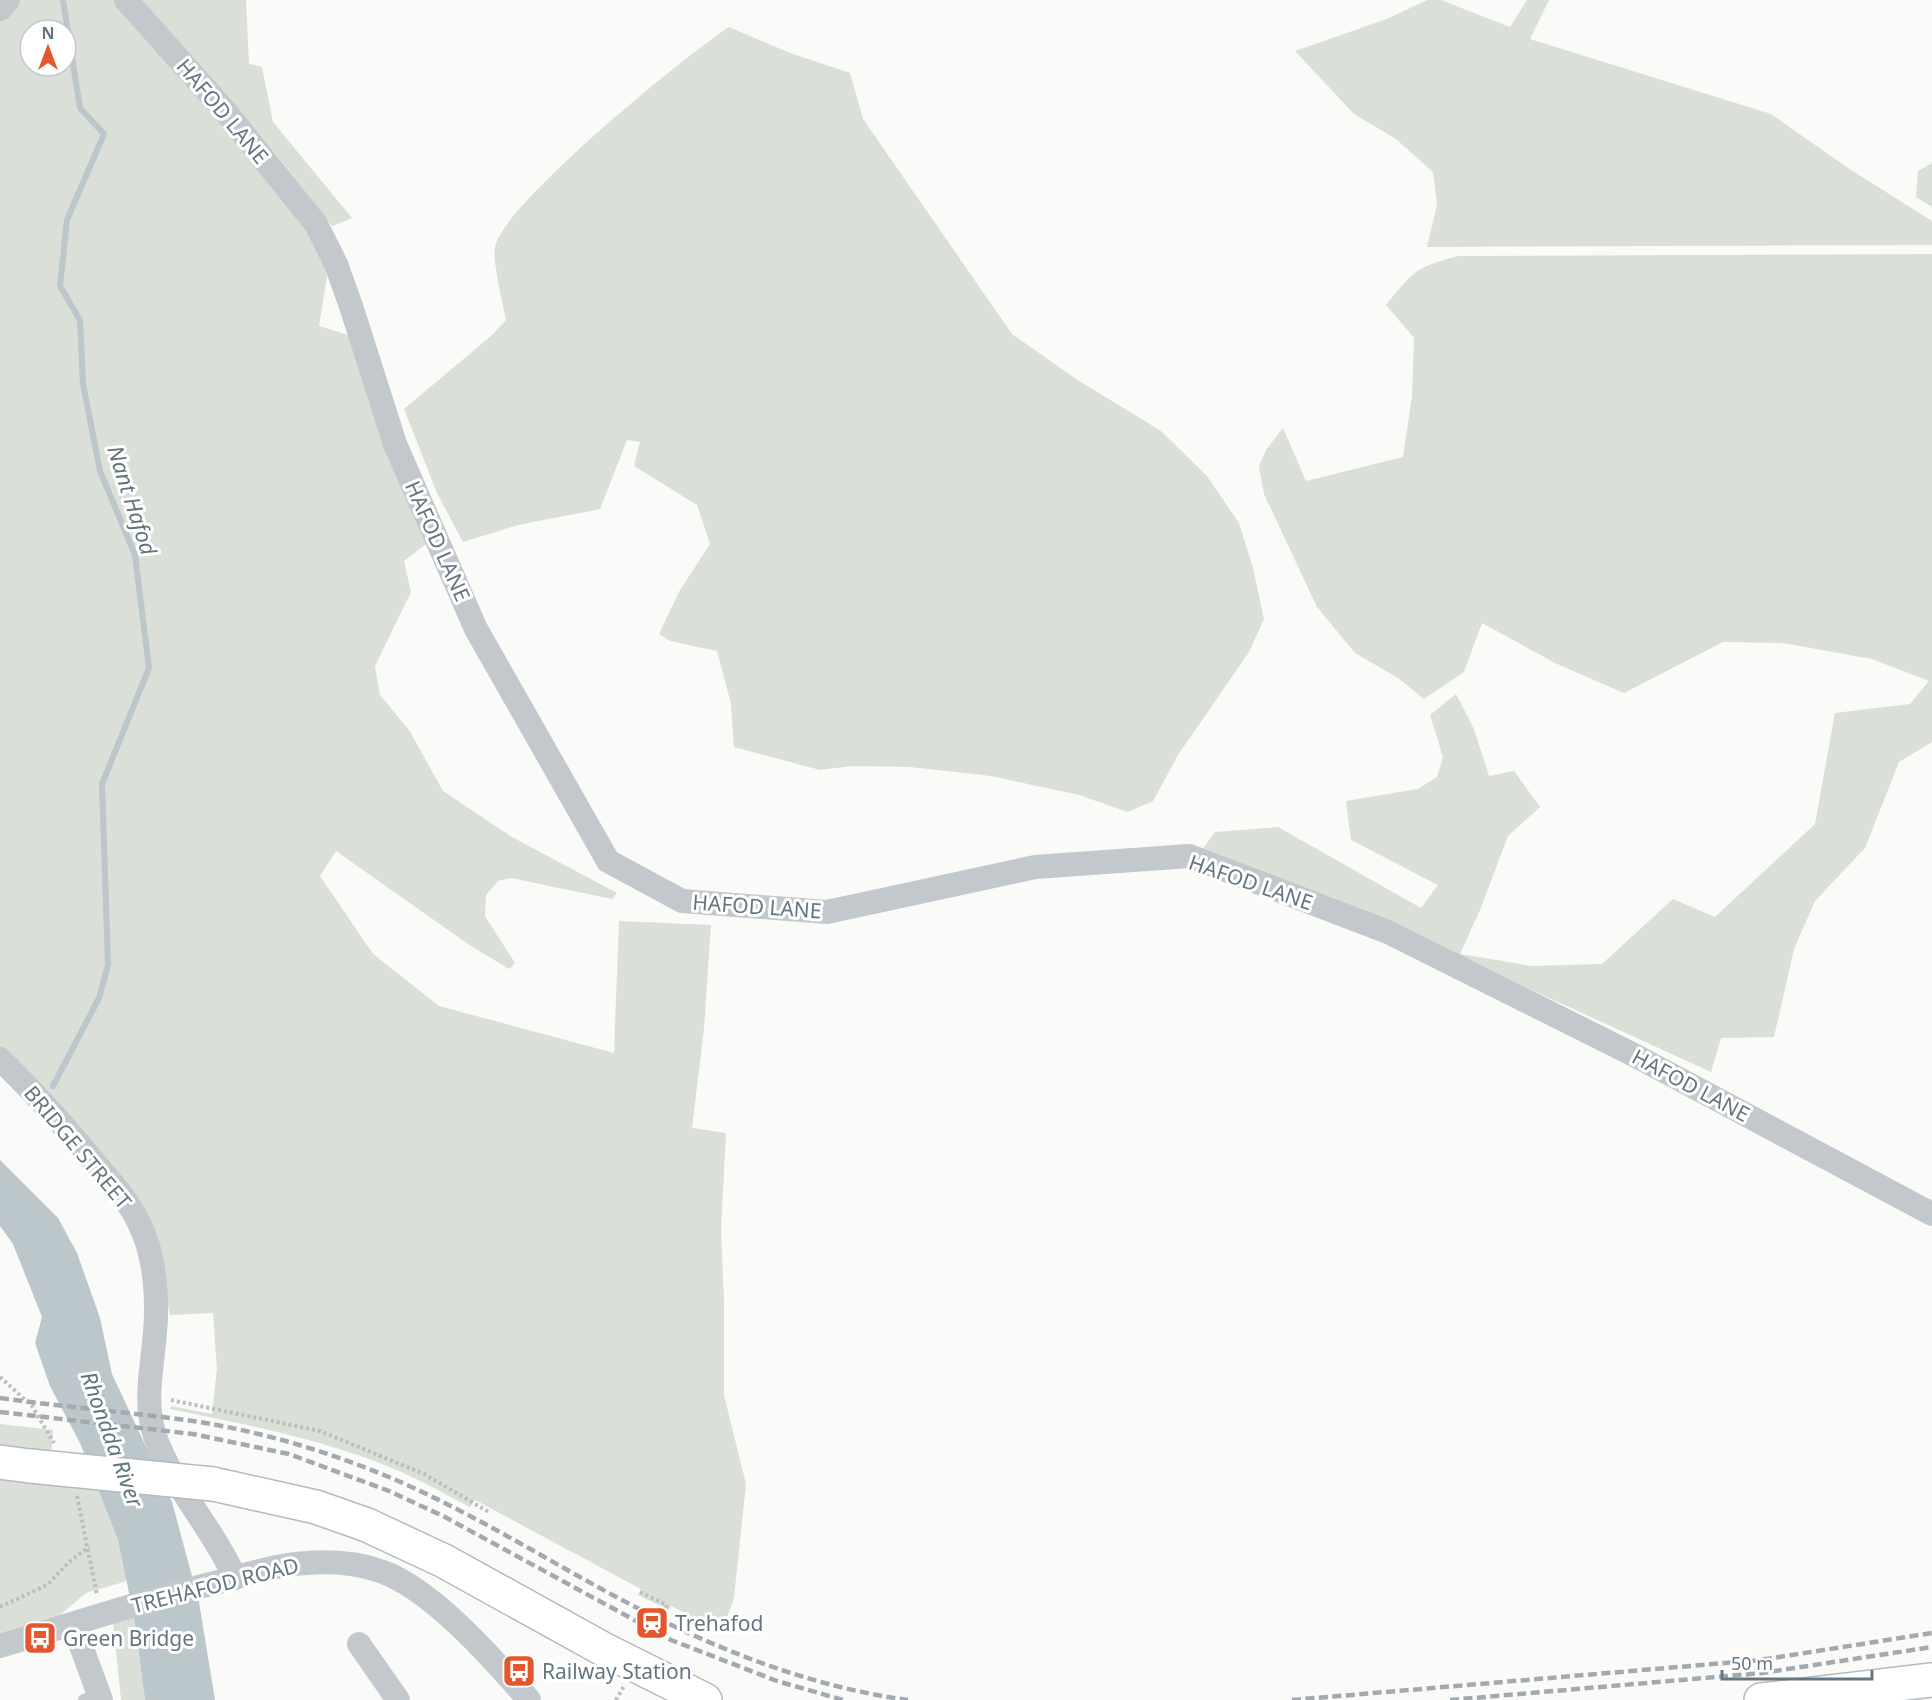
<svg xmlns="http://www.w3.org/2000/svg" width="1932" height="1700" font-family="'Noto Sans',sans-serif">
	<rect width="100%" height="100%" fill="#fafaf8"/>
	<g fill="#dadfd7" fill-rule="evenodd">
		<path d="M14,0H121L322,249L327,276L319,326L355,337L426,544L404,561L411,592L375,666L380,695L409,730L443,791L512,837L617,893L612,899L511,878L498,881L486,895L485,916L515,963L509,969L468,944L336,851L320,876L373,954L439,1006L614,1053L619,921L711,925L704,1029L692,1128L726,1133L721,1230L724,1302V1395L746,1484L734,1598L722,1631L671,1606L669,1610L638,1595L641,1589L475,1500L470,1507C444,1494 419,1479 392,1468C322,1439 244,1424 170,1409L171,1406L212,1414L217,1369L213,1313L170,1315L155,1245L0,1053V17ZM30,30H66V66H30Z"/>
		<path d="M131,0H246L249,64L262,67L273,122L352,218L332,226L278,157Z"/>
		<path d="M1427,0H1441L1510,27L1527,0H1549L1530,39L1771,114L1848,168L1932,221V245L1427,247L1437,205L1433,172L1396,139L1354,114L1295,51L1387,19Z"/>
		<path d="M729,27L790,53L850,73L863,119L1012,334L1076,379L1161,431L1207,476L1239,523L1253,568L1264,619L1249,652L1178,755L1153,801L1128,812L1079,795L991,776L910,767L852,766L820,770L734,747L731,704L717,651L670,641L659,634L680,590L710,544L697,505L634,466L640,442L627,440L600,509L518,525L463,542L437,493L404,409L491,336L506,320C503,304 492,260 495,247C503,204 686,55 729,27Z"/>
		<path d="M1932,163V207L1916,197L1918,171Z"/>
		<path d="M1932,254V742L1899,762L1865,848L1815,901L1794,949L1774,1037L1721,1038L1711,1072L1499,975L1199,854L1215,832L1278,827L1421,908L1438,885L1351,840L1346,801L1418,789L1437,777L1443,757L1430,715L1456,694L1474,729L1489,776L1514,771L1540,807L1508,836L1480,910L1460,954L1532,966L1602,964L1673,899L1715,917L1815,824L1835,713L1910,704L1929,681L1872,659L1783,643L1723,642L1624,693L1555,663L1482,623L1464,672L1424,699L1398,678L1355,653L1317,607L1264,494L1259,466L1266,450L1283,428L1306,481L1403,457L1412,396L1414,338L1386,305C1413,272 1415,267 1458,256Z"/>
		<path d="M0,1424L53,1430L51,1455L0,1450Z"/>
		<path d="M0,1478L99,1491L118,1540L127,1581L86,1593L53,1621L0,1638Z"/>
		<path d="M134,1617L145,1700H121L113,1622Z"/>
	</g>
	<path fill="#bbc7cb" d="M0,1160L58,1218L77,1253L100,1318L112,1374L172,1502L199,1602L215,1700H145L134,1617L118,1540L80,1443L50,1386L35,1343L42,1317L13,1244L0,1226Z"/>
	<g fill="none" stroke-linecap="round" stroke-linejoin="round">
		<path stroke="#bbc7cb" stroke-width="6" d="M53,1086L99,998L108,965L102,784L149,668L135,555L100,471L83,384L80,320L60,286L67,220L104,134L80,108L63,0"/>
		<g stroke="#b5babe" stroke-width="36">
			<g id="primary">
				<path d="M0,1462L30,1466"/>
				<path d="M213,1484L316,1507L367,1525L444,1561L603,1649L705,1700"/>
				<path d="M1761,1700L1932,1680"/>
			</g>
		</g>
		<g stroke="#bbbfc2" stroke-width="4" stroke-dasharray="3 3" stroke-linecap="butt">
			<path d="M0,1377L32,1406L54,1443"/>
			<path d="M171,1400L320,1431L424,1474L489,1512"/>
			<path d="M77,1496L97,1595"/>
			<path d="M640,1592L667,1605L666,1608"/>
			<path d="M0,1607L47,1585L69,1562L89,1547"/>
			<path d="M616,1700L624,1686"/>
		</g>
		<path stroke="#c3c8cc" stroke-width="12" d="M84,1700L99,1695"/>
		<g stroke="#c3c8cc" stroke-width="24">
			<path d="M126,0L226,112L316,224L336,264L351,306L395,444L476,629L608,861L682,901L827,912L1035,867L1189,856L1388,932L1634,1055L1932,1214"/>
			<path d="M0,9L8,0"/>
			<path d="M0,1059C34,1092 65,1126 95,1163C111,1182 130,1202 140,1225C152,1250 156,1282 156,1309C157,1351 141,1396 155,1436C173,1488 213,1528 235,1578"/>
			<path d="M73,1624L101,1700"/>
			<path d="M359,1644L398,1700"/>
			<path d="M0,1646C74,1624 147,1599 223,1581C249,1574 280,1564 307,1563C333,1561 359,1563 383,1572C434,1591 494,1660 529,1700"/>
		</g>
		<use href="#primary" stroke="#fff" stroke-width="33"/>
		<g stroke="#a2aab0" stroke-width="4.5" stroke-dasharray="9 4.5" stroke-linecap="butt">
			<path d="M0,1398C64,1407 129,1412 193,1421C259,1431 323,1450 384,1475C476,1513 558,1568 647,1613C728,1654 818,1688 908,1700"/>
			<path d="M0,1412L193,1434L289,1454L389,1491L445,1517L671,1640L777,1681L843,1700"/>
			<path d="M1292,1700L1760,1660L1932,1633"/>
			<path d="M1450,1700L1762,1673L1932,1647"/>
		</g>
		<g stroke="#b5babe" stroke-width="36" stroke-linecap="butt">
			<path id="primary-bridge" d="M30,1466L213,1484"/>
		</g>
		<use href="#primary-bridge" stroke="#fff" stroke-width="33"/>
	</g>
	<defs>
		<g id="station-square" transform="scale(1.725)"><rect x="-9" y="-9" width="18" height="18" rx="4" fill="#e4572e" stroke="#fff"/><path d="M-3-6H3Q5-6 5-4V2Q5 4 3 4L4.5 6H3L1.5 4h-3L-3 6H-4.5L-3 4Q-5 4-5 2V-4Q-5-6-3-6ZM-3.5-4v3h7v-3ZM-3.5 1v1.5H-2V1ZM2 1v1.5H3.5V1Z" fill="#fff"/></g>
		<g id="bus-square" transform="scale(1.725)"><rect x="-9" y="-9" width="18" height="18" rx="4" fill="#e4572e" stroke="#fff"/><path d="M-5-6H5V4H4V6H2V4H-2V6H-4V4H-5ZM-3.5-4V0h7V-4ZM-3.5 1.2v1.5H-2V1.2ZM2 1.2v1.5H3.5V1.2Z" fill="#fff"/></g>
	</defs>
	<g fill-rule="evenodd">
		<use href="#station-square" x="652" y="1623"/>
		<use href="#bus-square" x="40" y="1638"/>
		<use href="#bus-square" x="519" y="1671"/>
	</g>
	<g text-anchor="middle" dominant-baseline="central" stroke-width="6" stroke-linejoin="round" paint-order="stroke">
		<g font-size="21" fill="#657683" stroke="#fff">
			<text transform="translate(223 111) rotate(50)">HAFOD LANE</text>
			<text transform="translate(438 541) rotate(66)">HAFOD LANE</text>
			<text transform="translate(1251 882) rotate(19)">HAFOD LANE</text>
			<text transform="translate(757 906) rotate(4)">HAFOD LANE</text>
			<text transform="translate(1691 1085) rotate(28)">HAFOD LANE</text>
			<text transform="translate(78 1147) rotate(50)">BRIDGE STREET</text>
			<text transform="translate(215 1585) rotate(-14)">TREHAFOD ROAD</text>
		</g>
		<g font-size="21" fill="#657683" stroke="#fff" text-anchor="start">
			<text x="675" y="1623">Trehafod</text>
			<text x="63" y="1638">Green Bridge</text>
			<text x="542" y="1671">Railway Station</text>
		</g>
		<g font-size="22" font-style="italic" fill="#60757c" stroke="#fff">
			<text transform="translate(133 500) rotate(72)">Nant Hafod</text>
			<text transform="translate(113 1439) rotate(70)">Rhondda River</text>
		</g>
	</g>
	<g transform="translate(48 48)"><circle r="28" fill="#ffffff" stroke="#c1c8cd" stroke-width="1.5"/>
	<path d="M0-4.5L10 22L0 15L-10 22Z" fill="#e4572e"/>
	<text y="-9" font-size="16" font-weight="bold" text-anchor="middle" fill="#657683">N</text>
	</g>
	<path d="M1722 1670v9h150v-9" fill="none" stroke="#657683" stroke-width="3"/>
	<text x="1731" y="1670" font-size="18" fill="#657683" stroke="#ffffff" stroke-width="4.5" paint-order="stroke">50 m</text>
</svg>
